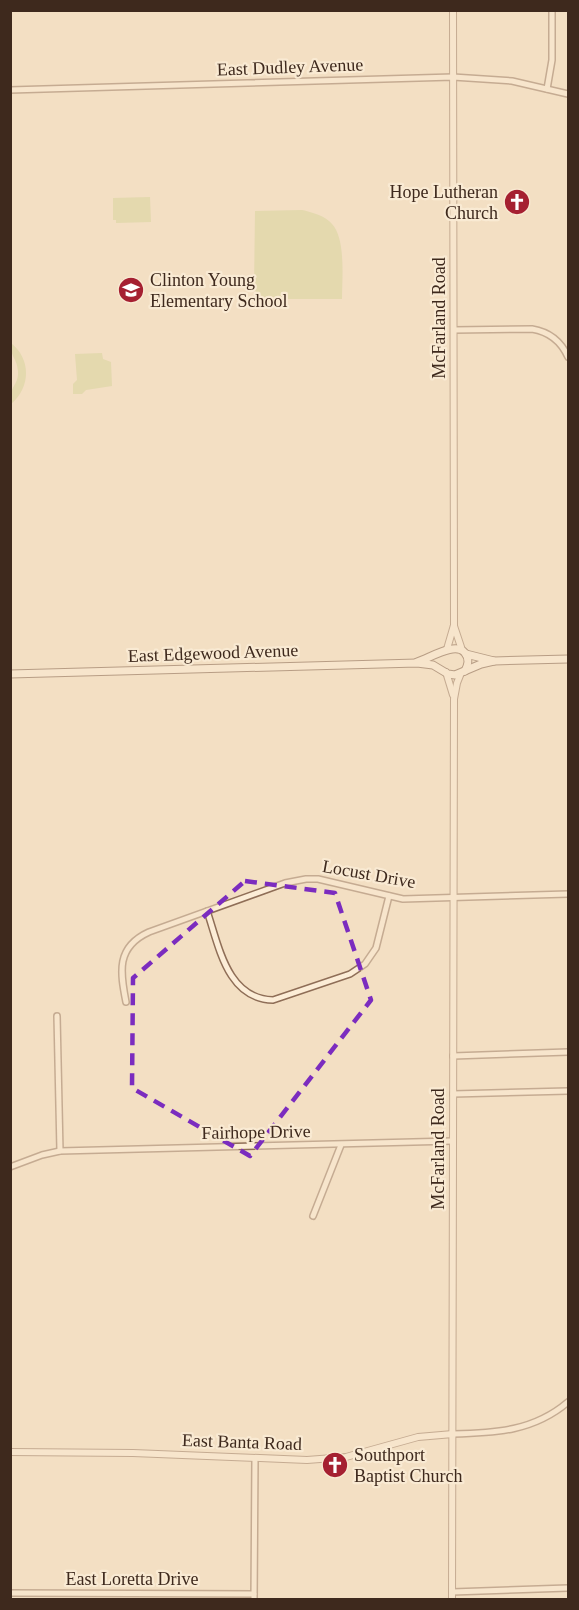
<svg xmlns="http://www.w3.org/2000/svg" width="579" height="1610" font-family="Georgia,serif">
	<rect width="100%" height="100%" fill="#f3dfc3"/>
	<g fill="#d2d295">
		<path d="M150,197L151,222L116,223V220H113V198Z"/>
		<path d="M302,210C311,212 326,216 332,224C346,239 342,279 342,299H264L254,290L255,211Z"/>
		<path d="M11,343C31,359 31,387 11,404C11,401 10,397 10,394C13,386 19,381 18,371C17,358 10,357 11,343Z"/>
		<path d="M102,353L103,359L111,362L112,386L86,390L82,394H73V384L77,380L75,354Z"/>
	</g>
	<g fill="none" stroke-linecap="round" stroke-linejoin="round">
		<g stroke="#8f6e57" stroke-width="8">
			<g id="minor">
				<path d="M547,89L552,60V10"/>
				<path d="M10,90L453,77L512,81L568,94"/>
				<path d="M454,330L532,329C550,332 561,341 568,357"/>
				<path d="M207,911C219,946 227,999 273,1000L350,974L365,964L376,948L389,896"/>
				<path d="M126,1002C120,972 116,947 149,932L285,883L306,879H318L403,899L568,894"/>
				<path d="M57,1016L60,1151"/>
				<path d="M453,1056L568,1052"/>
				<path d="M453,1094L568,1091"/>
				<path d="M10,1167L42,1155L60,1151L453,1141"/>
				<path d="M313,1216L341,1145"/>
				<path d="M453,1434C496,1433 534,1431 568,1402"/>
				<path d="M452,1592L568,1588"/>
				<path d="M10,1593L254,1594"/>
				<path d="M254,1600L255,1458"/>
			</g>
		</g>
		<g stroke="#8f6e57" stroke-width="8">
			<g id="tertiary">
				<path d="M454,626L462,650"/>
				<path d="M447,649L454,625L453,10"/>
				<path d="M446,672L453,695"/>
				<path d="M10,1452L133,1453L307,1460L346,1457L418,1437L453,1434"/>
				<path d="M452,1600L454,699L457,683L461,673"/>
			</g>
		</g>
		<g stroke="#714f3a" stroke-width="9">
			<g id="secondary">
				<path d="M466,654L494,661L568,659"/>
				<path d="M417,662C430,658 456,641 465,653C470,659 468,665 465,671"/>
				<path d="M10,674L417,663L433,665L448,674L455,675L481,664L494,661"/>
			</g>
		</g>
		<use href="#minor" stroke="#fcedd7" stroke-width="5"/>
		<use href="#tertiary" stroke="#fcedd7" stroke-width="6"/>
		<use href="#secondary" stroke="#fcedd7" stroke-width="7"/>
	</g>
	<path d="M0 0H579V1610H0ZM245,881L335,893L371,1000L250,1156L132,1088L133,978Z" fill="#f3dfc3" fill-opacity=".55" fill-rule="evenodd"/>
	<path fill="none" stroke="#7b2cbf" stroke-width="4.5" stroke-dasharray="12 8" stroke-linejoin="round" d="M245,881L335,893L371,1000L250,1156L132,1088L133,978Z"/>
	<defs>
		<g id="church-disc" transform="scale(1.35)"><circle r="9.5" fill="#a52031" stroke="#f9ead3"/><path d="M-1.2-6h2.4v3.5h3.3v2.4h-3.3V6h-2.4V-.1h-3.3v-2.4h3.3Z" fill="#fff"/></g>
		<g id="school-disc" transform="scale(1.35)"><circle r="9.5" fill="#a52031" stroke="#f9ead3"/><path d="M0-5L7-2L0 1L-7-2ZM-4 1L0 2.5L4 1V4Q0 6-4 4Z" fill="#fff"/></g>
	</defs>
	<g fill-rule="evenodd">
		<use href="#church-disc" x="517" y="202"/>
		<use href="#school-disc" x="131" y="290"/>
		<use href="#church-disc" x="335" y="1465"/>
	</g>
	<g text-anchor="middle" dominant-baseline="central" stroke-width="4.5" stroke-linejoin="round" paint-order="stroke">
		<g font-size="18" fill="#3e291d" stroke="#f9ead3">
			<text transform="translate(290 67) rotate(-2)">East Dudley Avenue</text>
			<text transform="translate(439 318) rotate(-90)">McFarland Road</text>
			<text transform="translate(213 653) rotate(-2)">East Edgewood Avenue</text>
			<text transform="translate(369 874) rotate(10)">Locust Drive</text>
			<text transform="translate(256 1132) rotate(-1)">Fairhope Drive</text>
			<text transform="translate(438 1149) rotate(-90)">McFarland Road</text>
			<text transform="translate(242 1442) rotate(2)">East Banta Road</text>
			<text x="132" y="1579">East Loretta Drive</text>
		</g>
		<g font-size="18" fill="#3e291d" stroke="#f9ead3" text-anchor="start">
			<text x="498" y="192" text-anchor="end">Hope Lutheran<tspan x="498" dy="21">Church</tspan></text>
			<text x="150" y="280">Clinton Young<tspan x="150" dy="21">Elementary School</tspan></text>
			<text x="354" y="1455">Southport<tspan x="354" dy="21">Baptist Church</tspan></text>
		</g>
	</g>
	<rect width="579" height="1610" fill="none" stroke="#3e291d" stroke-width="24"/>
</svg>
